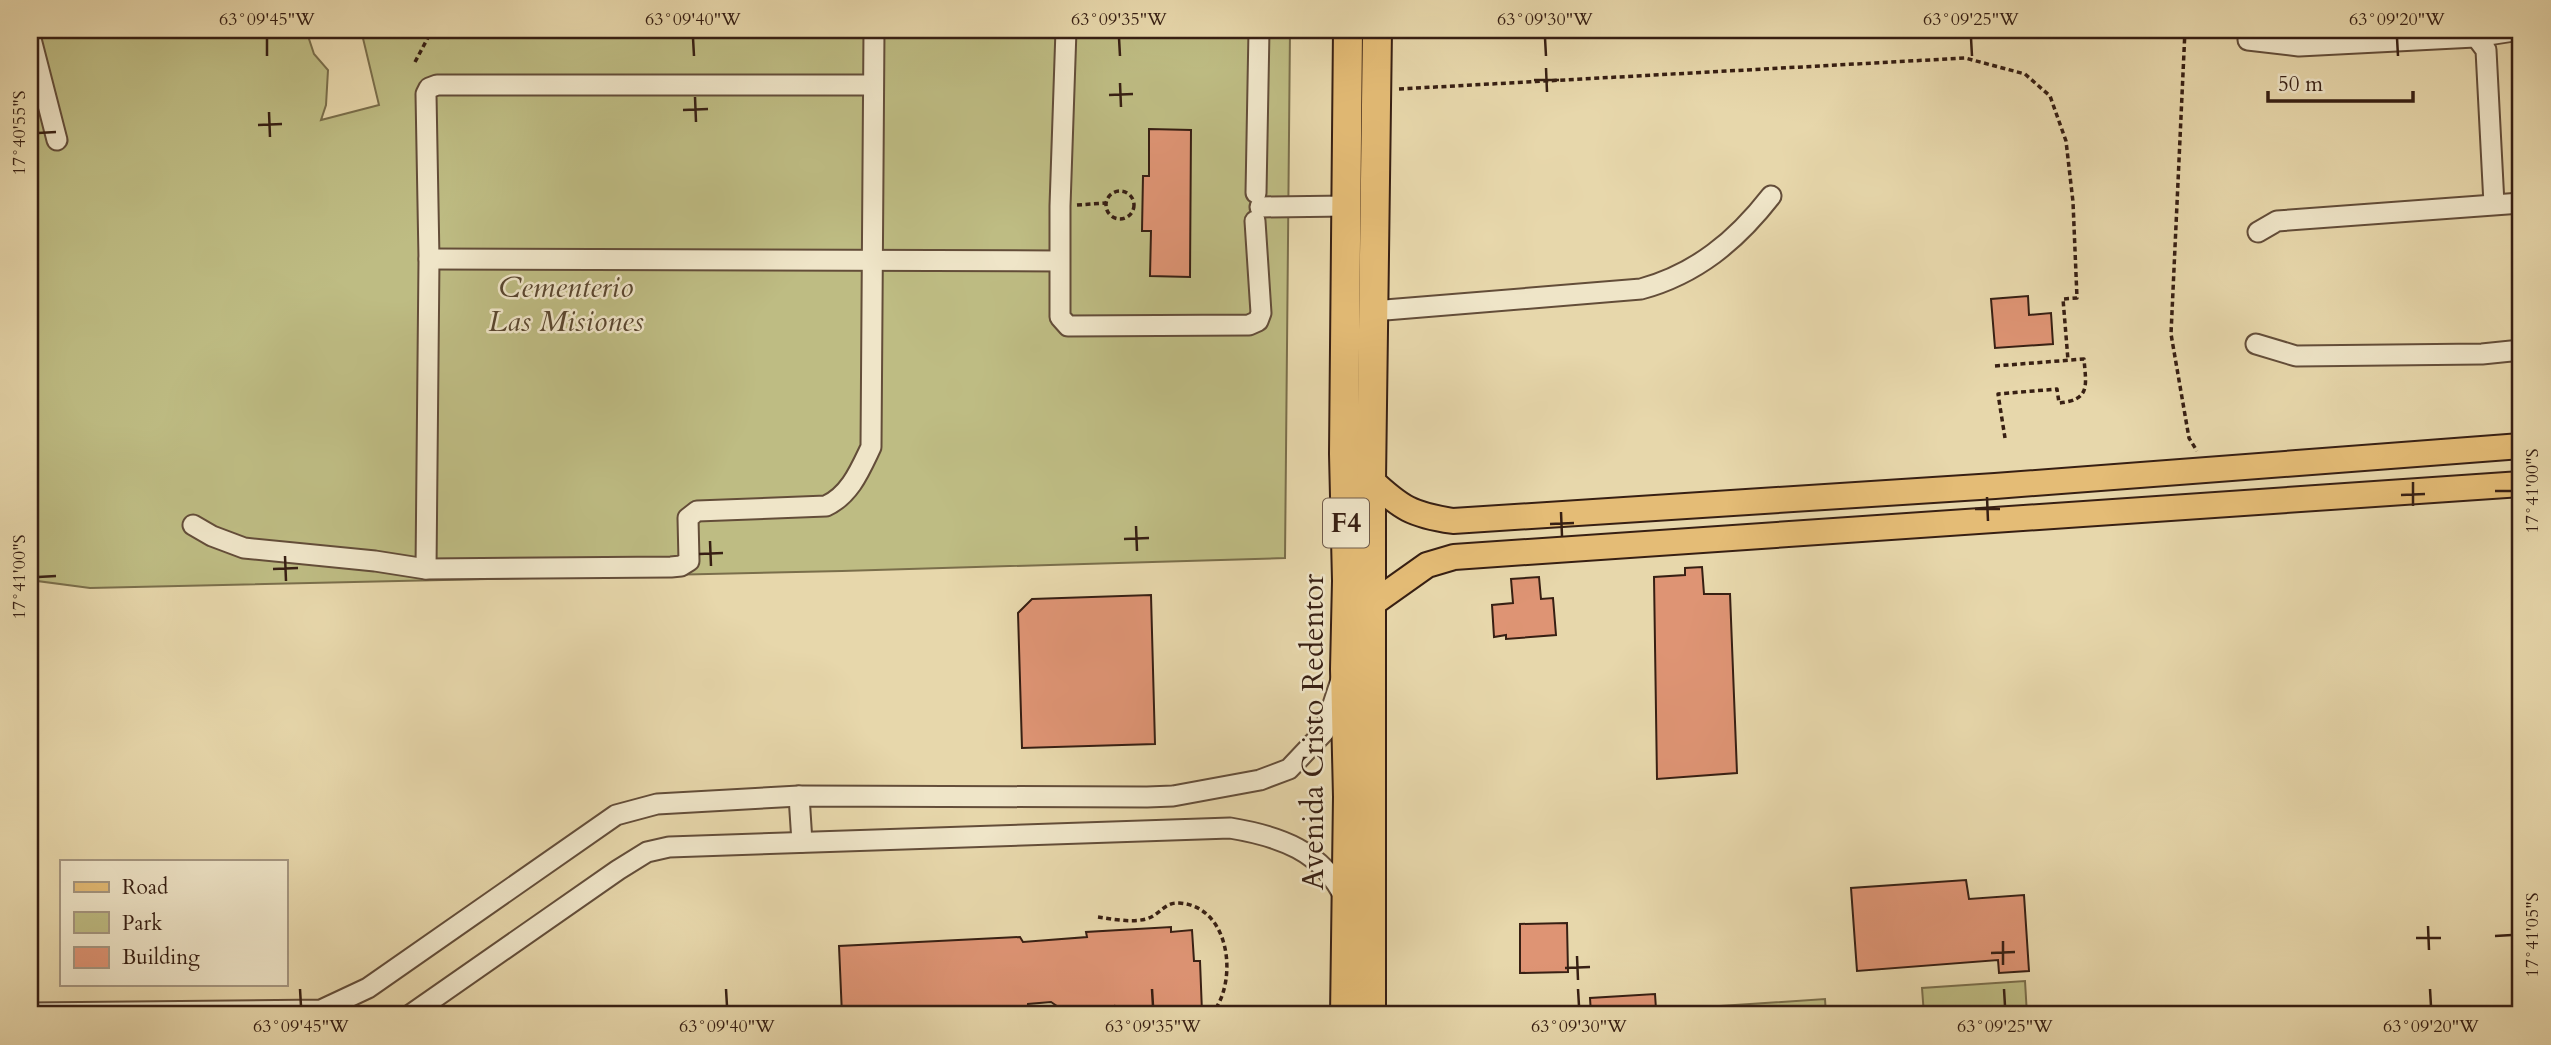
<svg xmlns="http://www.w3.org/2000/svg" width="2551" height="1045" font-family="Cardo,serif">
	<rect width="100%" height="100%" fill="#e7d7ab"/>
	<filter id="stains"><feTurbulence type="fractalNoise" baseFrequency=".00286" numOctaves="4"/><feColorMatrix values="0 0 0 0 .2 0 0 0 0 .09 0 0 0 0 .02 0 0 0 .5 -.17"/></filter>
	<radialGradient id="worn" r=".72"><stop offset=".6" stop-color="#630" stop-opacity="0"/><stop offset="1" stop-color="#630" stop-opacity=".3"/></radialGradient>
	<g fill="#bebc83" stroke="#7a6e4b" stroke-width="2">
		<path d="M30,30H306L314,54L328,70L326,105L321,120L379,105L361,30H1290L1285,558L842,571L90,588L30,580Z"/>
		<path d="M2025,981L2027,1015H1924L1922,988Z"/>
		<path d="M1825,999L1826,1015H1660V1010Z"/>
	</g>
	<g fill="#de9474" stroke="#371f13" stroke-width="2">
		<path d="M1149,129L1191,130L1190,277L1150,276L1151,231H1142L1143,176H1149Z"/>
		<path d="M2028,296L2029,315L2051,313L2053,344L1995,348L1991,299Z"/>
		<path d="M1702,567L1704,594H1730L1737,773L1657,779L1654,577L1685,575V568Z"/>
		<path d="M1539,577L1541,599L1553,598L1556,635L1506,639V635L1494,637L1492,605L1513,603L1511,579Z"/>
		<path d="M1151,595L1155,744L1022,748L1018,613L1032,599Z"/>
		<path d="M1966,880L1969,899L2024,895L2029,971L1999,973L1998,960L1857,971L1851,888Z"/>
		<path d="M1567,923L1568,972L1520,973V924Z"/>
		<path d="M1171,927V932L1192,930L1194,961H1200L1202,1012L1130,1015L1115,1006L1110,1015H1070L1051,1002L1028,1004L1027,1015H842L839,946L1020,937L1023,942L1087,937L1086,932Z"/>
		<path d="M1655,994L1656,1009L1591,1014L1590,998Z"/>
	</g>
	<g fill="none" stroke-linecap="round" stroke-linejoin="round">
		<g stroke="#634d39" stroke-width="23">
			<g id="minor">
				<path d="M1066,30L1060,206V317L1068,326L1249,325L1258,321L1261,313L1255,221"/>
				<path d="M2471,30L2486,50L2494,204"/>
				<path d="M30,35L57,140"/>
				<path d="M2248,40L2299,46L2475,37L2520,30"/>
				<path d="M1256,193L1259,30"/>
				<path d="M1260,207L1347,206"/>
				<path d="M2258,232L2277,221L2521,203"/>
				<path d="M429,259L1059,261"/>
				<path d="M1373,311L1641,289C1696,274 1736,241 1771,196"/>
				<path d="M2256,344L2296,356L2482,354L2521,350"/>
				<path d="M193,525L212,536L244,548L375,561L426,569L671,567L681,566L689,561L688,518L697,511L826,506C850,495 860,470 871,447L874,30"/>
				<path d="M426,569L429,259L426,94L429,88L437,85H873"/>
				<path d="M799,796L802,842"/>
				<path d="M30,1013L321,1010L368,988L616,815L657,804L799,796L1147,797L1173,796L1260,780L1289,769L1324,732L1341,680"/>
				<path d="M410,1015L618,870L647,852L669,847L1230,828C1279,836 1323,851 1345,899"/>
			</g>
		</g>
		<g stroke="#371f13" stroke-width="28">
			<g id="major">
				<path d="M1371,480C1401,508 1412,515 1453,521L1995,486L2521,446"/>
				<path d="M1372,604L1427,565L1454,557L2521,484"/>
			</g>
		</g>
		<g stroke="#371f13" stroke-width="32">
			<g id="highway">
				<path d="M1345,1015L1348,797L1345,669L1347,581L1344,454L1348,30"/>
				<path d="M1371,1015V480L1377,30"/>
			</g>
		</g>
		<g stroke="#371f13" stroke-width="3.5" stroke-dasharray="5 3.5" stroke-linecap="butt">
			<path d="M2185,30L2171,334L2189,438L2197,451"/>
			<path d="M415,62L432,30"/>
			<path d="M1399,89L1965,58L2025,74L2050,96L2066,141L2073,202L2077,298L2063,299L2068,360"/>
			<circle cx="1120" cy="205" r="14"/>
			<path d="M1077,205L1106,203"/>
			<path d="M1995,366L2084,359C2086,385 2091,400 2059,403L2057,389L1998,394L2005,438"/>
			<path d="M1098,917C1113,919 1131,923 1146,919C1159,916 1164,902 1179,903C1231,906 1239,983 1211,1015"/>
		</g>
		<use href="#minor" stroke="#efe5c8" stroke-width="19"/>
		<use href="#major" stroke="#e4bc76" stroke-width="24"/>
		<use href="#highway" stroke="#e4bc76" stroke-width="28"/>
	</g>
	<path fill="none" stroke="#371f13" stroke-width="2.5" d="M267,38V56M693,38L694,56M1119,38L1120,56M1545,38L1546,56M1971,38L1972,56M2397,38L2398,56M1546,68L1547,92M1534,80H1559M1120,83L1121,107M1109,95L1133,94M695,97L696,122M683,110L708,109M269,112L270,137M258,125L282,124M38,133L56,132M2413,482V506M2495,491H2512M2401,495L2425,494M1987,497L1988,521M1975,509H2000M1561,512L1562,536M1550,524L1574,523M1136,526L1137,551M1124,539L1149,538M710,541L711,566M699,554L723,553M285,556L286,581M273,569L298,568M38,577L56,576M2428,926L2429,950M2495,936L2512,935M2416,938H2441M2003,941V965M1991,953L2015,952M1577,956L1578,980M1565,968L1590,967M300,989L301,1006M726,989L727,1006M1152,989L1153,1006M1578,989L1579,1006M2004,989L2005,1006M2430,989L2431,1006"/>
	<g text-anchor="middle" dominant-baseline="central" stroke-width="5" stroke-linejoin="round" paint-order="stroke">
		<rect fill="#efe5c8" stroke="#6e5a49" stroke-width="2" x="1323" y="498.5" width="46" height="49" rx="5"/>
		<g font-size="28" font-weight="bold" fill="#371f13">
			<text x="1346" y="523">F4</text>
		</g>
		<g font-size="30" font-style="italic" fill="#59462f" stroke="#efe5c8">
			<text x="566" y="287">Cementerio<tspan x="566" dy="34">Las Misiones</tspan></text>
		</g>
		<g font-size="30" fill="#371f13" stroke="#efe5c8">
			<text transform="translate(1313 732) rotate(-90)">Avenida Cristo Redentor</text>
		</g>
	</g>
	<rect width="2551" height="1045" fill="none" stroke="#e7d7ab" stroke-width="77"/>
	<rect x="60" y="860" width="228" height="126" fill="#efe5c8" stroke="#a59680" stroke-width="2"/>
	<rect x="74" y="882" width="35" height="10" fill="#e4bc76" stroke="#a59680" stroke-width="2"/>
	<text x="122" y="894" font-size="21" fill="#371f13">Road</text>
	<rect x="74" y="912" width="35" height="21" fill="#bebc83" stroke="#a59680" stroke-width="2"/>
	<text x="122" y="930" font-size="21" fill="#371f13">Park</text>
	<rect x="74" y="947" width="35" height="21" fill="#de9474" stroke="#a59680" stroke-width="2"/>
	<text x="122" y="964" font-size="21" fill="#371f13">Building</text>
	<path d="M2268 91v10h145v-10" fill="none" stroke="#371f13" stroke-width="3.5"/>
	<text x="2278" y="91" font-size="21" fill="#371f13" stroke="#efe5c8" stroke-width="5" paint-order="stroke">50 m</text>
	<rect x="38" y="38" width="2474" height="968" fill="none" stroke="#371f13" stroke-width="2.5"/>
	<g font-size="18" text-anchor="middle" fill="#371f13">
		<text x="267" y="25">63°09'45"W</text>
		<text x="693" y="25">63°09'40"W</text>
		<text x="1119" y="25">63°09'35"W</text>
		<text x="1545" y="25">63°09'30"W</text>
		<text x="1971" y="25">63°09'25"W</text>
		<text x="2397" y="25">63°09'20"W</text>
		<text transform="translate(19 133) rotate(-90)" y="6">17°40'55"S</text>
		<text transform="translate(2532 491) rotate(-90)" y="6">17°41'00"S</text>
		<text transform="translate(19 577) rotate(-90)" y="6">17°41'00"S</text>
		<text transform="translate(2532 935) rotate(-90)" y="6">17°41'05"S</text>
		<text x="301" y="1032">63°09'45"W</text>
		<text x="727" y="1032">63°09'40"W</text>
		<text x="1153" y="1032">63°09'35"W</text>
		<text x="1579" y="1032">63°09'30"W</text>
		<text x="2005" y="1032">63°09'25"W</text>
		<text x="2431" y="1032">63°09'20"W</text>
	</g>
	<rect width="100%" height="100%" filter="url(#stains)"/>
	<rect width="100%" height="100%" fill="url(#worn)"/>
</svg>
